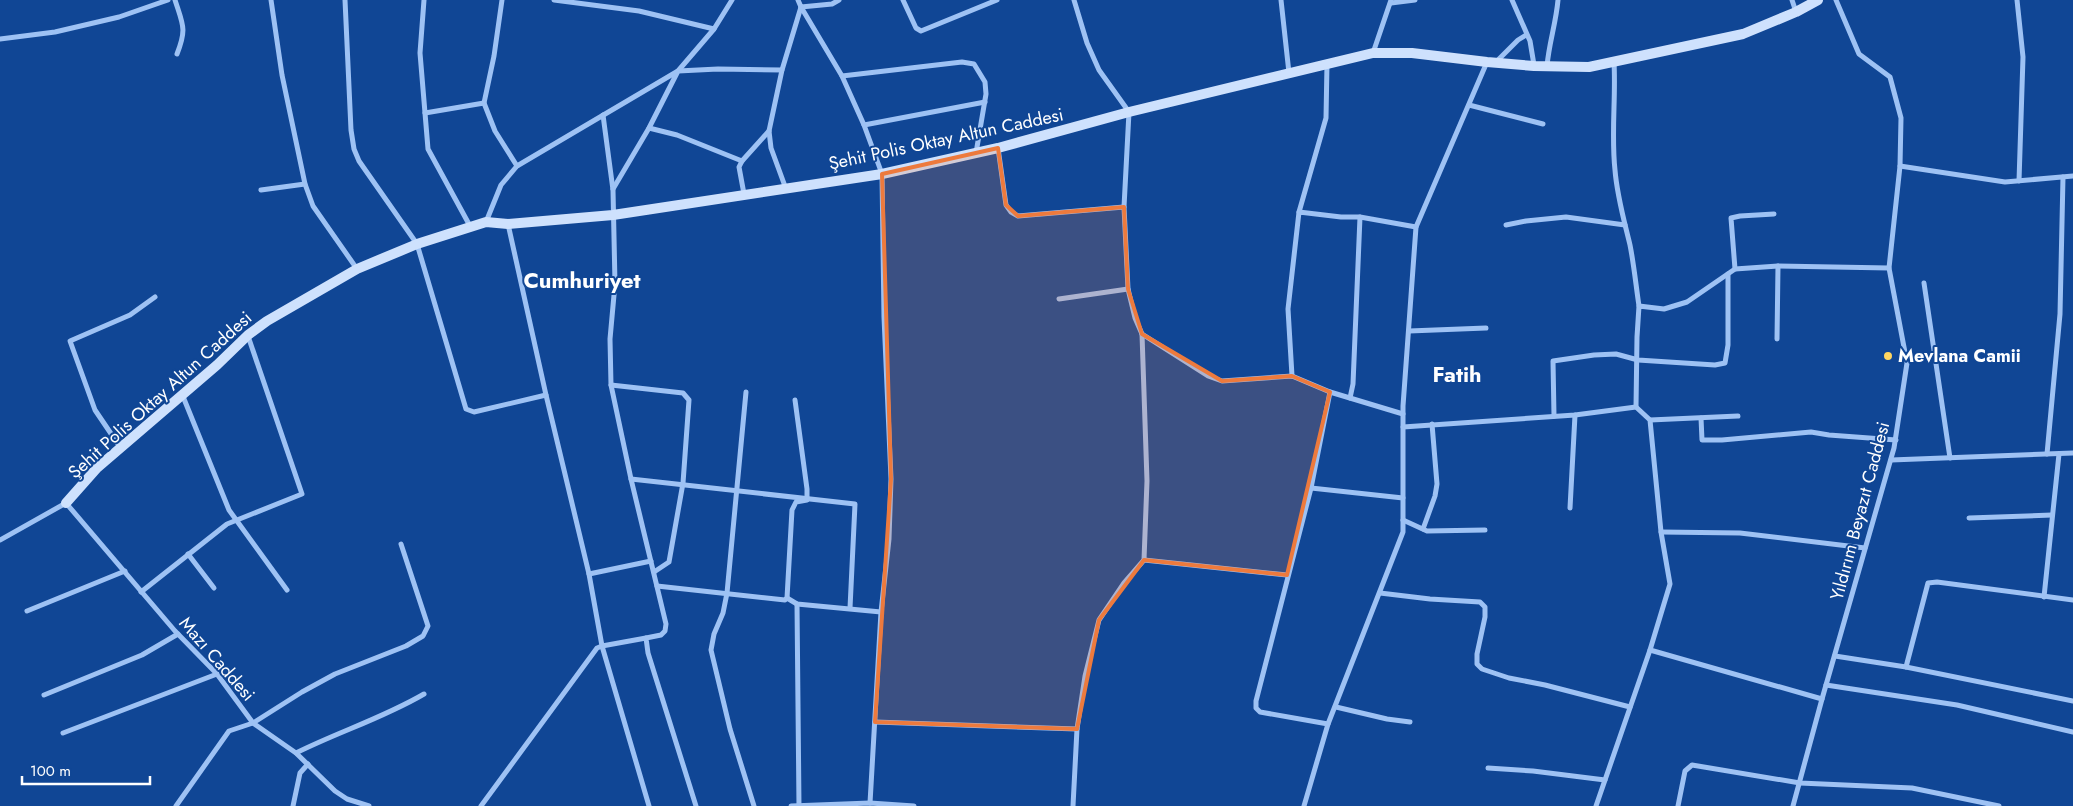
<svg xmlns="http://www.w3.org/2000/svg" width="2073" height="806" font-family="Jost,sans-serif">
	<rect width="100%" height="100%" fill="#104695"/>
	<g fill="none" stroke-linecap="round" stroke-linejoin="round">
		<g stroke="#9ec2f4" stroke-width="5">
			<path d="M175,0C183,25 187,29 177,54"/>
			<path d="M271,0L282,75L305,184L313,206L357,269"/>
			<path d="M345,0L351,130L354,149L359,161L417,244L466,409L474,412L546,395"/>
			<path d="M424,0L420,53L428,149L470,226"/>
			<path d="M502,0L494,56L484,103L495,131L517,166"/>
			<path d="M554,0L639,11L714,29"/>
			<path d="M798,0L801,7L832,4L839,0"/>
			<path d="M903,0L916,28L921,31L997,0"/>
			<path d="M1281,0L1289,73"/>
			<path d="M1512,0L1530,41L1534,65"/>
			<path d="M1792,0L1796,12"/>
			<path d="M2017,0L2023,57L2019,181"/>
			<path d="M1391,3L1415,0"/>
			<path d="M801,7L842,76L864,125L882,174L884,317L891,479L889,539L881,612L870,803"/>
			<path d="M0,39L55,32L119,17L168,0"/>
			<path d="M1373,53L1391,0"/>
			<path d="M1614,62C1616,98 1611,134 1615,170C1617,196 1624,220 1630,245C1634,265 1636,286 1639,306"/>
			<path d="M1495,63L1518,40L1526,35"/>
			<path d="M1547,66C1549,43 1556,23 1558,0"/>
			<path d="M842,76L962,62L974,64L985,82L986,94L976,153"/>
			<path d="M1469,105L1543,124"/>
			<path d="M425,113L484,103"/>
			<path d="M603,115L613,190L615,284L610,339L611,385L631,479L666,624L665,631L661,635L646,638L648,653L696,806"/>
			<path d="M864,125L985,102"/>
			<path d="M649,128L677,135L742,161"/>
			<path d="M998,148L1006,205L1011,212L1018,216L1124,207"/>
			<path d="M1900,166L2005,182L2073,176"/>
			<path d="M613,189L649,128L678,71L718,69L782,70"/>
			<path d="M786,189L771,148L769,131L782,70L801,7"/>
			<path d="M261,190L305,184"/>
			<path d="M744,194L739,167L742,161L769,131"/>
			<path d="M1299,212L1326,118L1327,64"/>
			<path d="M486,222L501,185L517,166L678,71L714,29L732,0"/>
			<path d="M508,224L546,395L589,574L602,646L649,806"/>
			<path d="M1506,225L1526,221L1566,217L1625,225"/>
			<path d="M1735,269L1731,218L1740,216L1774,214"/>
			<path d="M1924,283L1950,458"/>
			<path d="M1059,299L1128,289"/>
			<path d="M1409,331L1486,328"/>
			<path d="M1142,334L1208,376L1222,381L1292,376L1330,392L1403,414"/>
			<path d="M1777,339L1778,266"/>
			<path d="M1292,376L1288,309L1299,212L1341,217H1360L1416,227"/>
			<path d="M611,385L683,393L689,400L683,483L669,562L654,572"/>
			<path d="M746,392L727,593L723,613L714,634L711,650L730,729L754,806"/>
			<path d="M182,394L229,510L287,590"/>
			<path d="M1350,398L1353,384L1360,217"/>
			<path d="M1636,407L1637,337L1639,306L1664,309L1687,302L1735,269L1778,266L1889,268"/>
			<path d="M1554,416L1553,361L1594,355L1616,354L1638,360L1715,365L1725,363L1728,345V274"/>
			<path d="M1701,418L1702,440H1722L1811,432L1829,435L1896,440"/>
			<path d="M1650,420L1738,416"/>
			<path d="M1403,427L1575,415L1636,407L1650,420L1661,532L1670,584L1650,650L1596,806"/>
			<path d="M120,447L95,410L70,341L130,315L155,297"/>
			<path d="M2047,454L2060,314L2063,177"/>
			<path d="M1891,460L2073,453"/>
			<path d="M631,479L855,504L850,608"/>
			<path d="M1311,488L1403,498"/>
			<path d="M1570,508L1575,415"/>
			<path d="M1969,518L2052,515"/>
			<path d="M1403,520L1427,531L1485,530"/>
			<path d="M1423,529L1435,496L1437,484L1432,424"/>
			<path d="M1661,532L1740,533L1865,548"/>
			<path d="M0,540L66,503L175,631L217,674L253,723L296,753L335,791L347,799L369,806"/>
			<path d="M188,554L214,588"/>
			<path d="M1144,560L1287,575"/>
			<path d="M589,574L651,561"/>
			<path d="M657,586L785,600L787,598L797,604L881,612"/>
			<path d="M141,592L227,524L302,494L248,336"/>
			<path d="M1380,593L1430,599L1480,602L1485,607V617L1477,654V664L1482,669L1509,678L1545,685L1630,707"/>
			<path d="M2044,597L2059,454"/>
			<path d="M787,598L792,510L796,502L807,500V489L795,400"/>
			<path d="M797,604L799,806"/>
			<path d="M27,611L125,571"/>
			<path d="M1650,650L1822,699"/>
			<path d="M1835,656L1906,667L2073,701"/>
			<path d="M1906,667L1928,583L1937,582L2073,600"/>
			<path d="M1826,685L1957,705L2073,732"/>
			<path d="M44,695L142,655L178,634"/>
			<path d="M1336,707L1387,719L1410,722"/>
			<path d="M875,722L1077,729"/>
			<path d="M1328,724L1260,712L1256,708V701L1311,488L1330,392"/>
			<path d="M63,733L217,674"/>
			<path d="M296,753C338,732 383,718 424,694"/>
			<path d="M1488,768L1533,771L1605,780"/>
			<path d="M176,806L229,731L253,723L302,692L335,674L406,646L423,636L428,626L401,544"/>
			<path d="M293,806L300,773L308,764"/>
			<path d="M481,806L597,648L602,646L646,638"/>
			<path d="M791,806L870,803L914,806"/>
			<path d="M1073,806L1077,729L1085,676L1099,620L1124,583L1144,560L1147,481L1142,334L1135,318L1128,289L1124,207L1129,112L1099,70L1087,43L1074,0"/>
			<path d="M1304,806L1328,724L1403,532V406L1416,227L1487,62"/>
			<path d="M1678,806L1685,771L1692,765L1800,783L1912,788L1999,806"/>
			<path d="M1793,806L1822,699L1894,448L1907,363L1889,268L1900,166L1901,118L1890,77L1859,54L1836,0"/>
		</g>
		<path stroke="#cee1fd" stroke-width="10" d="M66,503L97,468L217,365L248,335L267,321L357,269L417,244L486,222L508,224L613,215L882,174L998,148L1129,112L1373,53H1412L1487,62L1534,66L1589,67L1743,34L1796,12L1818,0"/>
	</g>
	<path fill="#ed7a3d" fill-opacity="0.2" stroke="#ed7a3d" stroke-width="4" stroke-linejoin="round" d="M998,148L1006,205L1018,216L1124,207L1128,289L1142,334L1222,381L1292,376L1330,392L1287,575L1144,560L1099,620L1077,729L875,722L891,479L882,174Z"/>
	<circle fill="#ffd661" stroke="#104695" stroke-width="2" cx="1888" cy="356" r="5"/>
	<g text-anchor="middle" dominant-baseline="central" stroke-width="4" stroke-linejoin="round" paint-order="stroke">
		<g font-size="18" fill="#fff" stroke="#104695">
			<text transform="translate(946 139) rotate(-12)">Şehit Polis Oktay Altun Caddesi</text>
			<text transform="translate(160 395) rotate(-42)">Şehit Polis Oktay Altun Caddesi</text>
			<text transform="translate(1860 511) rotate(-75)">Yıldırım Beyazıt Caddesi</text>
			<text transform="translate(217 659) rotate(49)">Mazı Caddesi</text>
		</g>
		<g font-size="18" font-weight="bold" fill="#fff" stroke="#104695" text-anchor="start">
			<text x="1898" y="356">Mevlana Camii</text>
		</g>
		<g font-size="22" font-weight="bold" fill="#fff" stroke="#104695">
			<text x="582" y="280">Cumhuriyet</text>
			<text x="1457" y="374">Fatih</text>
		</g>
	</g>
	<path d="M22 776v8h128v-8" fill="none" stroke="#ffffff" stroke-width="2.5"/>
	<text x="30" y="776" font-size="15" fill="#ffffff" stroke="#104695" stroke-width="4" paint-order="stroke">100 m</text>
</svg>
